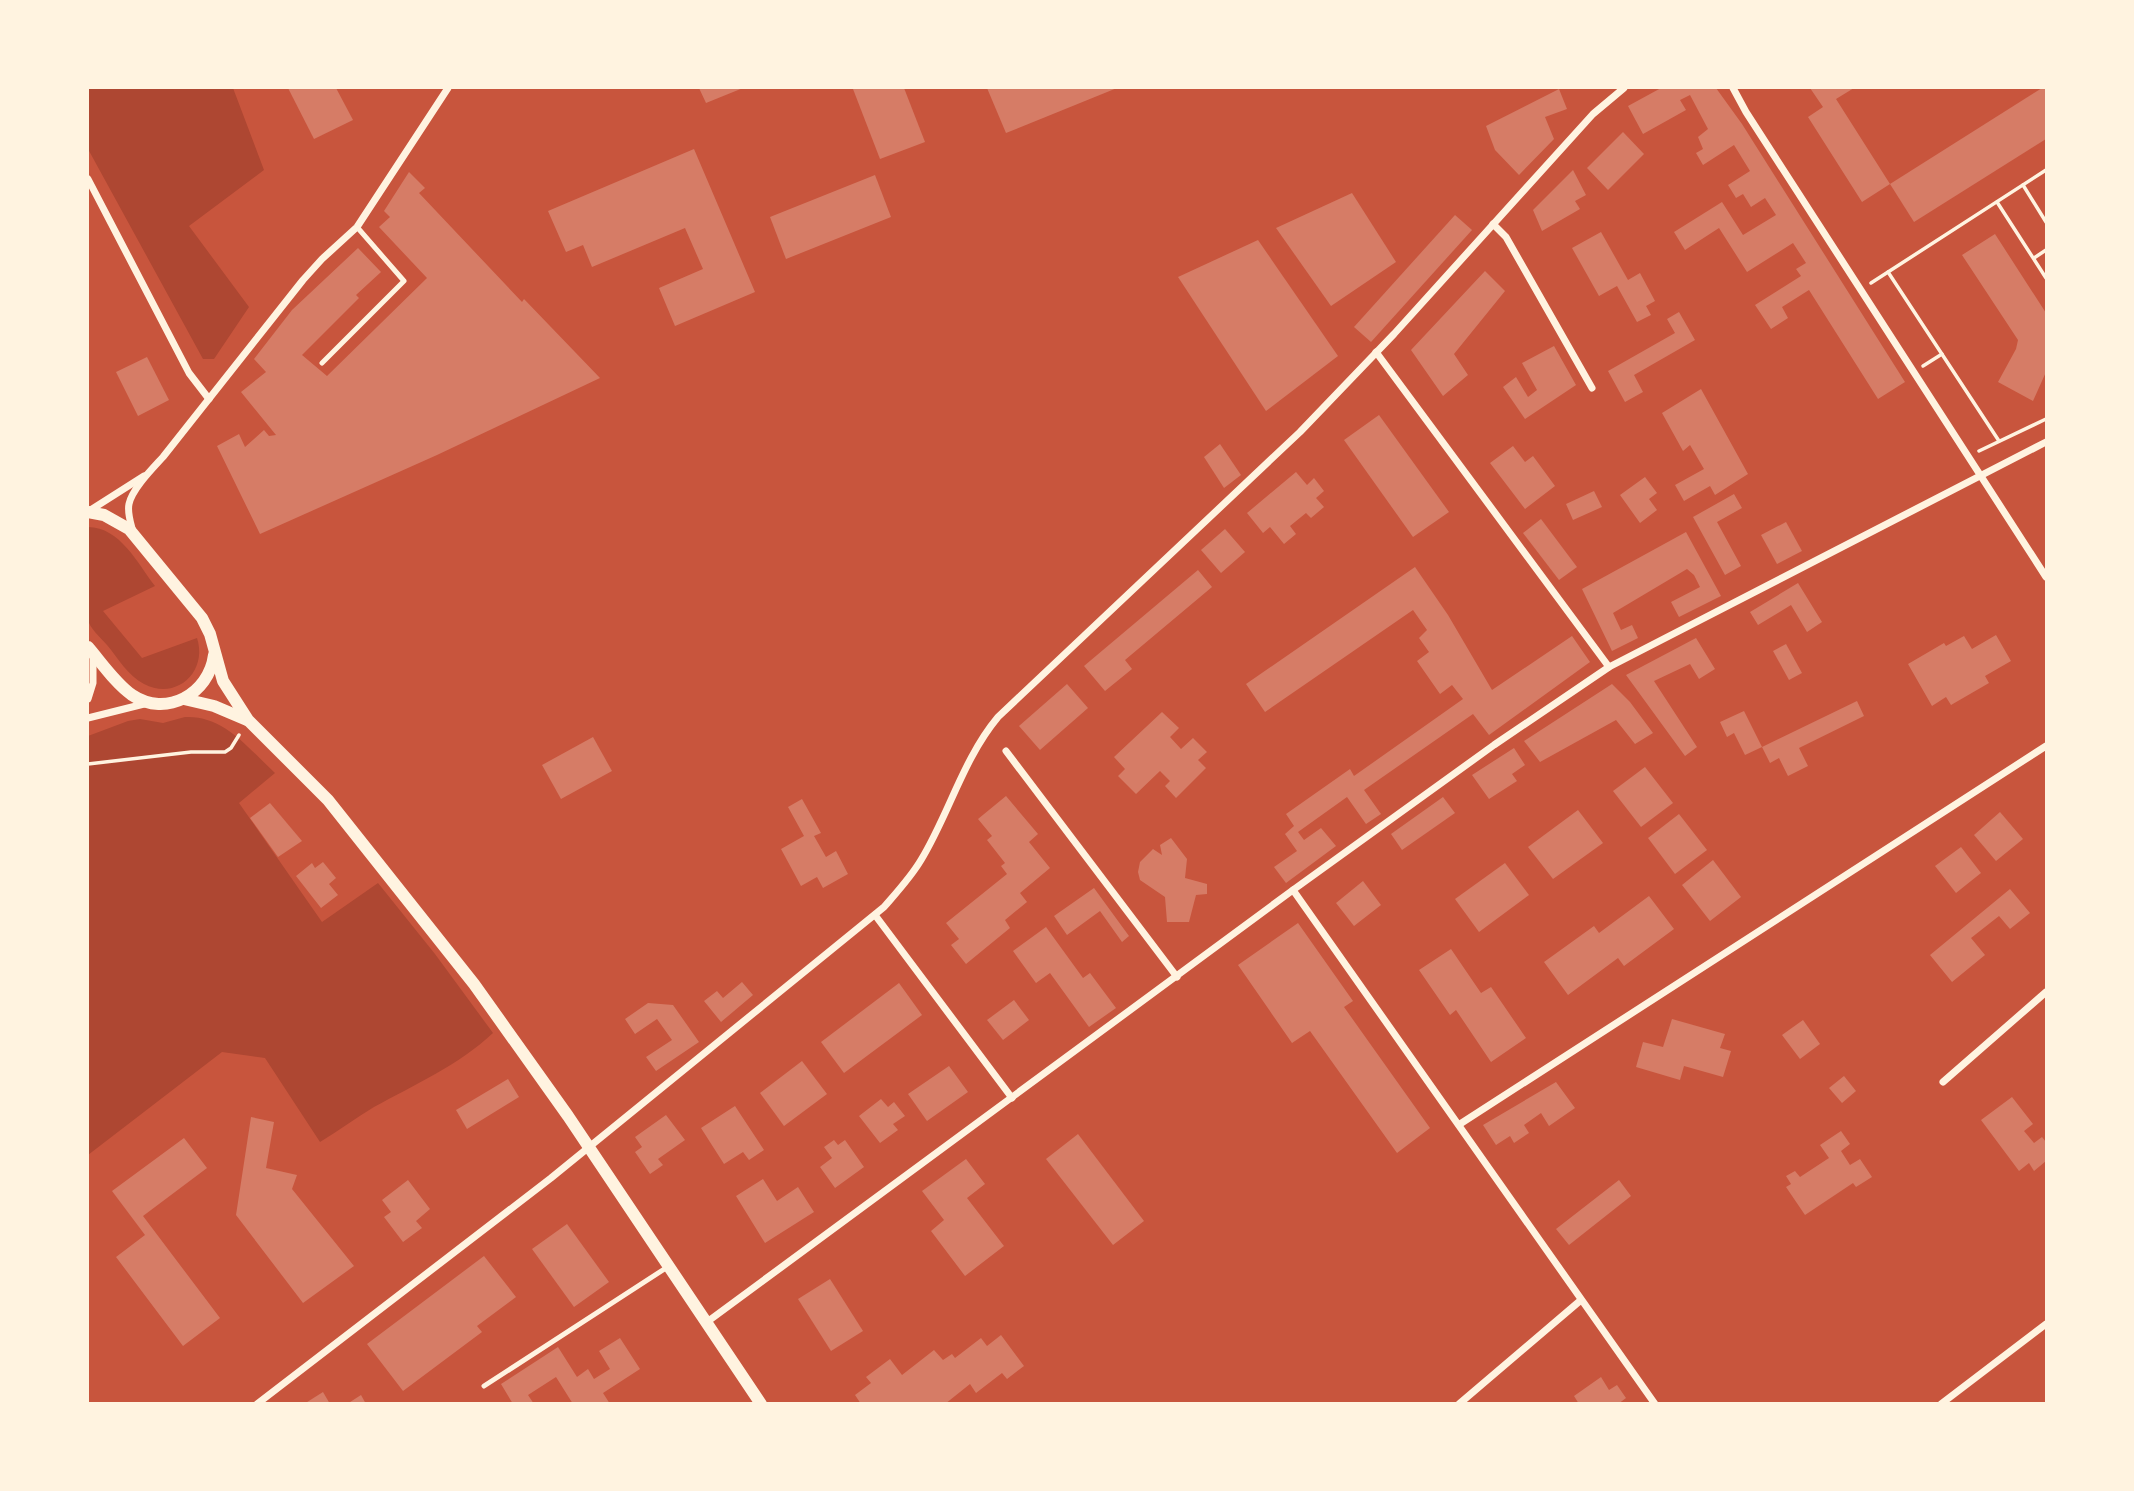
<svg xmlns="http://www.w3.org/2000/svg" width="2134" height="1491" font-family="Mulish,sans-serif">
	<rect width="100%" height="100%" fill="#c8553d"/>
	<g fill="#ae4732">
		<path d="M88,88H233L264,170L189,226L249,307L214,359H203L88,149Z"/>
		<path d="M88,527C120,527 138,564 155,586L103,611L142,658L197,638C208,672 176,701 144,684C128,676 118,658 107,645C101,638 89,628 88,619C86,611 88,601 88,592C88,570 87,549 88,527Z"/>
		<path d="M185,717C224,715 249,749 275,773L239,803L322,922L378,883L435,954L493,1033C459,1065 414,1085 374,1107C356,1118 338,1131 320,1142L265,1058L222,1052L88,1155V736L128,721L140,719L163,723Z"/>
	</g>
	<g fill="#d67c66">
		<path d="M288,88H336L353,120L314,139Z"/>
		<path d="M699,88H743L706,103Z"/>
		<path d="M857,88H904L925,142L880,159L853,89Z"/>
		<path d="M987,88H1117L1006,133Z"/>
		<path d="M1661,88H1716L1742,124L1905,382L1878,399L1809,290L1782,307L1788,318L1771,329L1755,305L1801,276L1796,269L1806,263L1793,243L1747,272L1719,228L1685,250L1674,232L1722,202L1743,235L1776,215L1765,198L1751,207L1743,194L1736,198L1728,185L1750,171L1734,145L1703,165L1696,153L1703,149L1698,137L1708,129L1690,95L1680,100L1686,110L1643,134L1628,106Z"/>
		<path d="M1810,88H1854L1836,99L1890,184L1862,202L1808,117L1823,107Z"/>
		<path d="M2042,88H2046V139L1914,222L1890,184Z"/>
		<path d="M1559,89L1567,109L1545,117L1554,139L1519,175L1495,150L1486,126Z"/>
		<path d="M1623,132L1644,154L1608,190L1587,168Z"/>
		<path d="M694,149L755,292L675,326L659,288L703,269L685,228L592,267L583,245L566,252L548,211Z"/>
		<path d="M1573,170L1586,195L1575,201L1580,209L1542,231L1533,210Z"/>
		<path d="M409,172L425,188L419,193L522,302L524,299L600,378L437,455L260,534L217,446L239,434L245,447L264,430L269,436L276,435L241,392L266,372L254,359L292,310L358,248L381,272L356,295L359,298L302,355L327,376L427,278L379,227L390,217L384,211Z"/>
		<path d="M875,175L891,217L786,259L770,217Z"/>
		<path d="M1352,193L1396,262L1331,306L1276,228Z"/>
		<path d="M1455,215L1472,230L1371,342L1354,327Z"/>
		<path d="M1601,232L1628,280L1640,273L1655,301L1646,306L1651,315L1637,322L1617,286L1599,296L1572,248Z"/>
		<path d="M1995,234L2046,313V372L2033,401L1998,382L2016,349L2018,340L1962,255Z"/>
		<path d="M1258,240L1338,356L1266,411L1178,277Z"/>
		<path d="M1485,271L1505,291L1454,354L1468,375L1443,396L1411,350Z"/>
		<path d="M1679,312L1695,340L1634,375L1643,392L1625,402L1608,371L1675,333L1667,319Z"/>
		<path d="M1554,346L1576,385L1525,419L1503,387L1516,377L1528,397L1537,390L1522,363Z"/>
		<path d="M147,357L169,400L138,416L116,372Z"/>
		<path d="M1701,389L1748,474L1715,495L1710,486L1684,501L1675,485L1704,469L1690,445L1683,451L1662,413Z"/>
		<path d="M1379,415L1449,512L1413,537L1344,440Z"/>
		<path d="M1220,444L1241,475L1224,488L1204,457Z"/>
		<path d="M1513,446L1525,462L1533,456L1555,486L1525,509L1490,463Z"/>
		<path d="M1296,472L1307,485L1314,478L1324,491L1316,498L1324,507L1311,518L1306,513L1290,526L1296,534L1284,544L1270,527L1263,533L1247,513Z"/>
		<path d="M1645,477L1657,493L1649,499L1657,510L1640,523L1620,495Z"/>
		<path d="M1594,491L1602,507L1573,520L1566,504Z"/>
		<path d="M1734,494L1742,508L1717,522L1741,566L1725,575L1693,517Z"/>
		<path d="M1541,519L1577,567L1559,580L1523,533Z"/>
		<path d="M1786,522L1802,551L1777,564L1761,535Z"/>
		<path d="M1225,529L1245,552L1221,573L1201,550Z"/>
		<path d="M1686,532L1721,596L1679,617L1671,602L1700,587L1694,575L1687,569L1613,613L1621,630L1632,625L1638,638L1612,651L1582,589Z"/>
		<path d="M1415,567L1448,615L1492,690L1572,636L1590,662L1489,735L1473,714L1364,790L1381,814L1366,824L1347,797L1298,832L1304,840L1321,828L1336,846L1286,883L1274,867L1297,851L1285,834L1294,826L1286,814L1350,769L1354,776L1463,699L1452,685L1440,694L1417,661L1429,652L1419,638L1427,630L1413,610L1265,712L1246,684Z"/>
		<path d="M1198,570L1212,587L1125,660L1132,669L1105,691L1084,666Z"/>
		<path d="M1798,583L1822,622L1807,632L1791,605L1758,625L1750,612Z"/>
		<path d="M1996,635L2011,661L1985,676L1989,683L1951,705L1946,697L1932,706L1908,664L1944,643L1946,646L1964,636L1972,649Z"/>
		<path d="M1696,638L1715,669L1699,679L1690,664L1654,681L1697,747L1685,756L1626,675Z"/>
		<path d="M1786,644L1802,673L1789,680L1773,651Z"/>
		<path d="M1067,684L1088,708L1040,750L1019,726Z"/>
		<path d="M1612,684L1630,702L1653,733L1635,744L1616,720L1540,762L1524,741Z"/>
		<path d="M1857,701L1864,716L1799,748L1808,766L1788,776L1779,758L1770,763L1762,747Z"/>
		<path d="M1744,711L1762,747L1745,755L1734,733L1727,737L1720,722Z"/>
		<path d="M1162,712L1179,728L1170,737L1181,749L1193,738L1207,752L1198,760L1206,768L1176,798L1165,786L1170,781L1160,771L1136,794L1118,776L1125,769L1114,757Z"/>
		<path d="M593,737L612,771L561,799L542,765Z"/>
		<path d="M1514,748L1525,765L1512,774L1517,781L1489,799L1472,775Z"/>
		<path d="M1645,767L1673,803L1641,827L1613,791Z"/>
		<path d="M1006,796L1038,834L1029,842L1050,868L1020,893L1027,902L1005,920L1010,928L966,964L951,945L959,939L946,923L1007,874L1001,866L1005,863L987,840L992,836L978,819Z"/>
		<path d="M1443,797L1455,813L1402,850L1391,834Z"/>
		<path d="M802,799L821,833L814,836L826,857L836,851L848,874L823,888L817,877L801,886L781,849L804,836L788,807Z"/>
		<path d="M270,803L302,841L278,857L250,818Z"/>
		<path d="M1578,810L1603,843L1553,879L1528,847Z"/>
		<path d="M2000,812L2023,839L1996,861L1974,835Z"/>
		<path d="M1679,814L1707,850L1675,874L1648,838Z"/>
		<path d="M1171,838L1187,859L1185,878L1207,884V894L1196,895L1189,922H1167L1165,897L1140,880L1138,872L1140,862L1153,849L1162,855L1160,845Z"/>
		<path d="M1961,847L1981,873L1956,893L1935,866Z"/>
		<path d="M1713,860L1741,897L1710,921L1682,885Z"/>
		<path d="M323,862L336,878L329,884L338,895L321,908L296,876L312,863L315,868Z"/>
		<path d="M1505,863L1529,895L1479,932L1455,899Z"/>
		<path d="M1363,881L1381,905L1354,926L1336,903Z"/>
		<path d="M1094,888L1129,936L1122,942L1100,911L1067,935L1054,916Z"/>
		<path d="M2010,889L2030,913L2010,929L1999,916L1971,938L1985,955L1952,982L1930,955Z"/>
		<path d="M1649,896L1674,929L1624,966L1618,958L1568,995L1544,962L1594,926L1599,933Z"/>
		<path d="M1298,923L1353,1001L1344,1007L1430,1128L1397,1153L1310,1031L1292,1043L1238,965Z"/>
		<path d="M1046,927L1083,978L1090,973L1116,1008L1089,1027L1050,973L1036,983L1013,951Z"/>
		<path d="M1451,949L1481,993L1491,987L1526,1038L1491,1062L1456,1010L1450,1015L1419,970Z"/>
		<path d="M742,982L753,995L721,1022L704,1001L717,991L723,998Z"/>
		<path d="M899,983L922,1015L844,1073L821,1042Z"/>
		<path d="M1014,1000L1029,1020L1003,1040L987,1020Z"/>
		<path d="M648,1003L673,1005L699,1042L656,1071L646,1057L672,1040L657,1019L635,1034L625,1019Z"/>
		<path d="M1672,1019L1725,1034L1720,1048L1731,1051L1723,1077L1684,1066L1680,1080L1636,1067L1643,1042L1663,1047Z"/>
		<path d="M1803,1020L1820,1044L1800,1059L1782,1035Z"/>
		<path d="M802,1061L827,1094L784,1126L760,1093Z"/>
		<path d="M949,1066L968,1092L927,1121L908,1094Z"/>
		<path d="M1844,1076L1856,1091L1842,1103L1829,1088Z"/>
		<path d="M508,1079L519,1097L467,1129L456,1110Z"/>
		<path d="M1556,1082L1575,1108L1549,1126L1541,1113L1524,1125L1529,1133L1514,1143L1510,1136L1496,1145L1483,1125Z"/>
		<path d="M2012,1097L2033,1124L2024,1131L2034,1143L2042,1137L2046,1142V1161L2034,1171L2029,1163L2019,1171L1981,1120Z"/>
		<path d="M881,1099L888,1107L894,1102L905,1116L893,1124L898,1130L880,1143L859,1116Z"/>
		<path d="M735,1106L764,1150L749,1160L743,1152L724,1164L701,1128Z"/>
		<path d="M666,1115L685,1140L658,1159L663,1165L650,1174L635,1152L642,1147L635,1137Z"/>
		<path d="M251,1117L274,1122L266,1168L297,1175L292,1189L354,1266L303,1303L236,1215Z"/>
		<path d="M1841,1131L1850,1144L1841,1151L1850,1165L1860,1159L1872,1177L1856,1187L1853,1183L1805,1215L1786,1187L1791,1184L1786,1176L1795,1171L1800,1177L1829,1158L1820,1145Z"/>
		<path d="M1078,1134L1144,1221L1113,1245L1046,1159Z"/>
		<path d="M184,1138L207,1168L143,1216L220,1318L183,1346L116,1257L145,1235L112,1191Z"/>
		<path d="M834,1140L838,1145L845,1140L864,1167L835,1188L820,1167L832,1158L824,1147Z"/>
		<path d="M966,1159L985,1184L967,1198L1004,1246L965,1276L931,1231L944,1220L922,1191Z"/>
		<path d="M763,1179L777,1201L798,1187L814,1212L765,1243L736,1196Z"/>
		<path d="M408,1180L430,1209L416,1221L422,1228L403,1242L384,1217L391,1212L382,1200Z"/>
		<path d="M1619,1180L1631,1196L1569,1245L1556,1229Z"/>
		<path d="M567,1224L609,1282L574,1307L532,1249Z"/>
		<path d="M484,1256L516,1297L477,1326L482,1332L403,1391L367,1344Z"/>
		<path d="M830,1279L863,1331L831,1351L798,1299Z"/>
		<path d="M1001,1335L1024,1366L1007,1379L1002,1373L976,1393L970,1384L945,1404H861L855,1395L871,1383L866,1377L890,1359L902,1375L934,1350L943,1360L952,1354L955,1358L981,1338L987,1346Z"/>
		<path d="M620,1338L640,1369L603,1393L610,1404H573L556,1377L528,1395L534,1404H513L501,1384L558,1347L577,1377L588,1369L594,1379L610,1369L599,1351Z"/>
		<path d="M1601,1377L1609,1390L1617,1385L1626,1398L1618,1404H1579L1574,1396Z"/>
		<path d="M323,1392L330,1404H304Z"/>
		<path d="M361,1395L366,1404H347Z"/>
	</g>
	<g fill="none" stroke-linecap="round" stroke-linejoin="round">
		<g stroke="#fff3e0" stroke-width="3.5">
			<path d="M2023,185L2046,222"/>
			<path d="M1997,202L2046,278"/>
			<path d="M2034,258L2046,250"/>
			<path d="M1888,272L1999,441"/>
			<path d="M1871,283L2046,170"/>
			<path d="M1923,366L1942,354"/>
			<path d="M1979,451L2046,419"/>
			<path d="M88,764L191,752H225L231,748L239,735"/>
		</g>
		<g stroke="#fff3e0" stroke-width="5">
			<path d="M322,363L404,281L357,227"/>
			<path d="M484,1386L669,1266"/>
		</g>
		<g stroke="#fff3e0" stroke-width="7">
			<path d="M1733,88L1746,112L2046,577"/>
			<path d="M88,179L189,373L209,399"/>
			<path d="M1493,224L1506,237L1592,388"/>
			<path d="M1376,352L1609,667"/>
			<path d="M89,511L144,476"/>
			<path d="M133,532C131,524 127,513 129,504C132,489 153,468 163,457L303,280L322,259L357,227L448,88"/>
			<path d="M88,699L93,683V653"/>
			<path d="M88,718L148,703"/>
			<path d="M1006,751L1177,977"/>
			<path d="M1293,890L1655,1404"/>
			<path d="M875,915L1012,1098"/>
			<path d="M1943,1082L2046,992"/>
			<path d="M1460,1124L2046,746"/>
			<path d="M707,1322L1293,890L1494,745L1609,667L2046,442"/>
			<path d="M257,1404L551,1178L884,907C897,892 911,877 921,860C949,814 963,759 998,717L1300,432L1394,334L1593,114L1624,88"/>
			<path d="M1459,1404L1581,1300"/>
			<path d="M1941,1404L2046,1324"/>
		</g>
		<g stroke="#fff3e0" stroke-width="12">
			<path d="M88,512L104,515L129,529L202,618L210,634L223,681L248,720L328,800L474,984L568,1116L761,1404"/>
			<path d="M88,647C101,662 115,683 132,695C166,718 209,694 214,655"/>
			<path d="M184,699L214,706L247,720"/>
		</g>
	</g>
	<rect width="2134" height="1491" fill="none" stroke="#fff3e0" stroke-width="178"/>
</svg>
